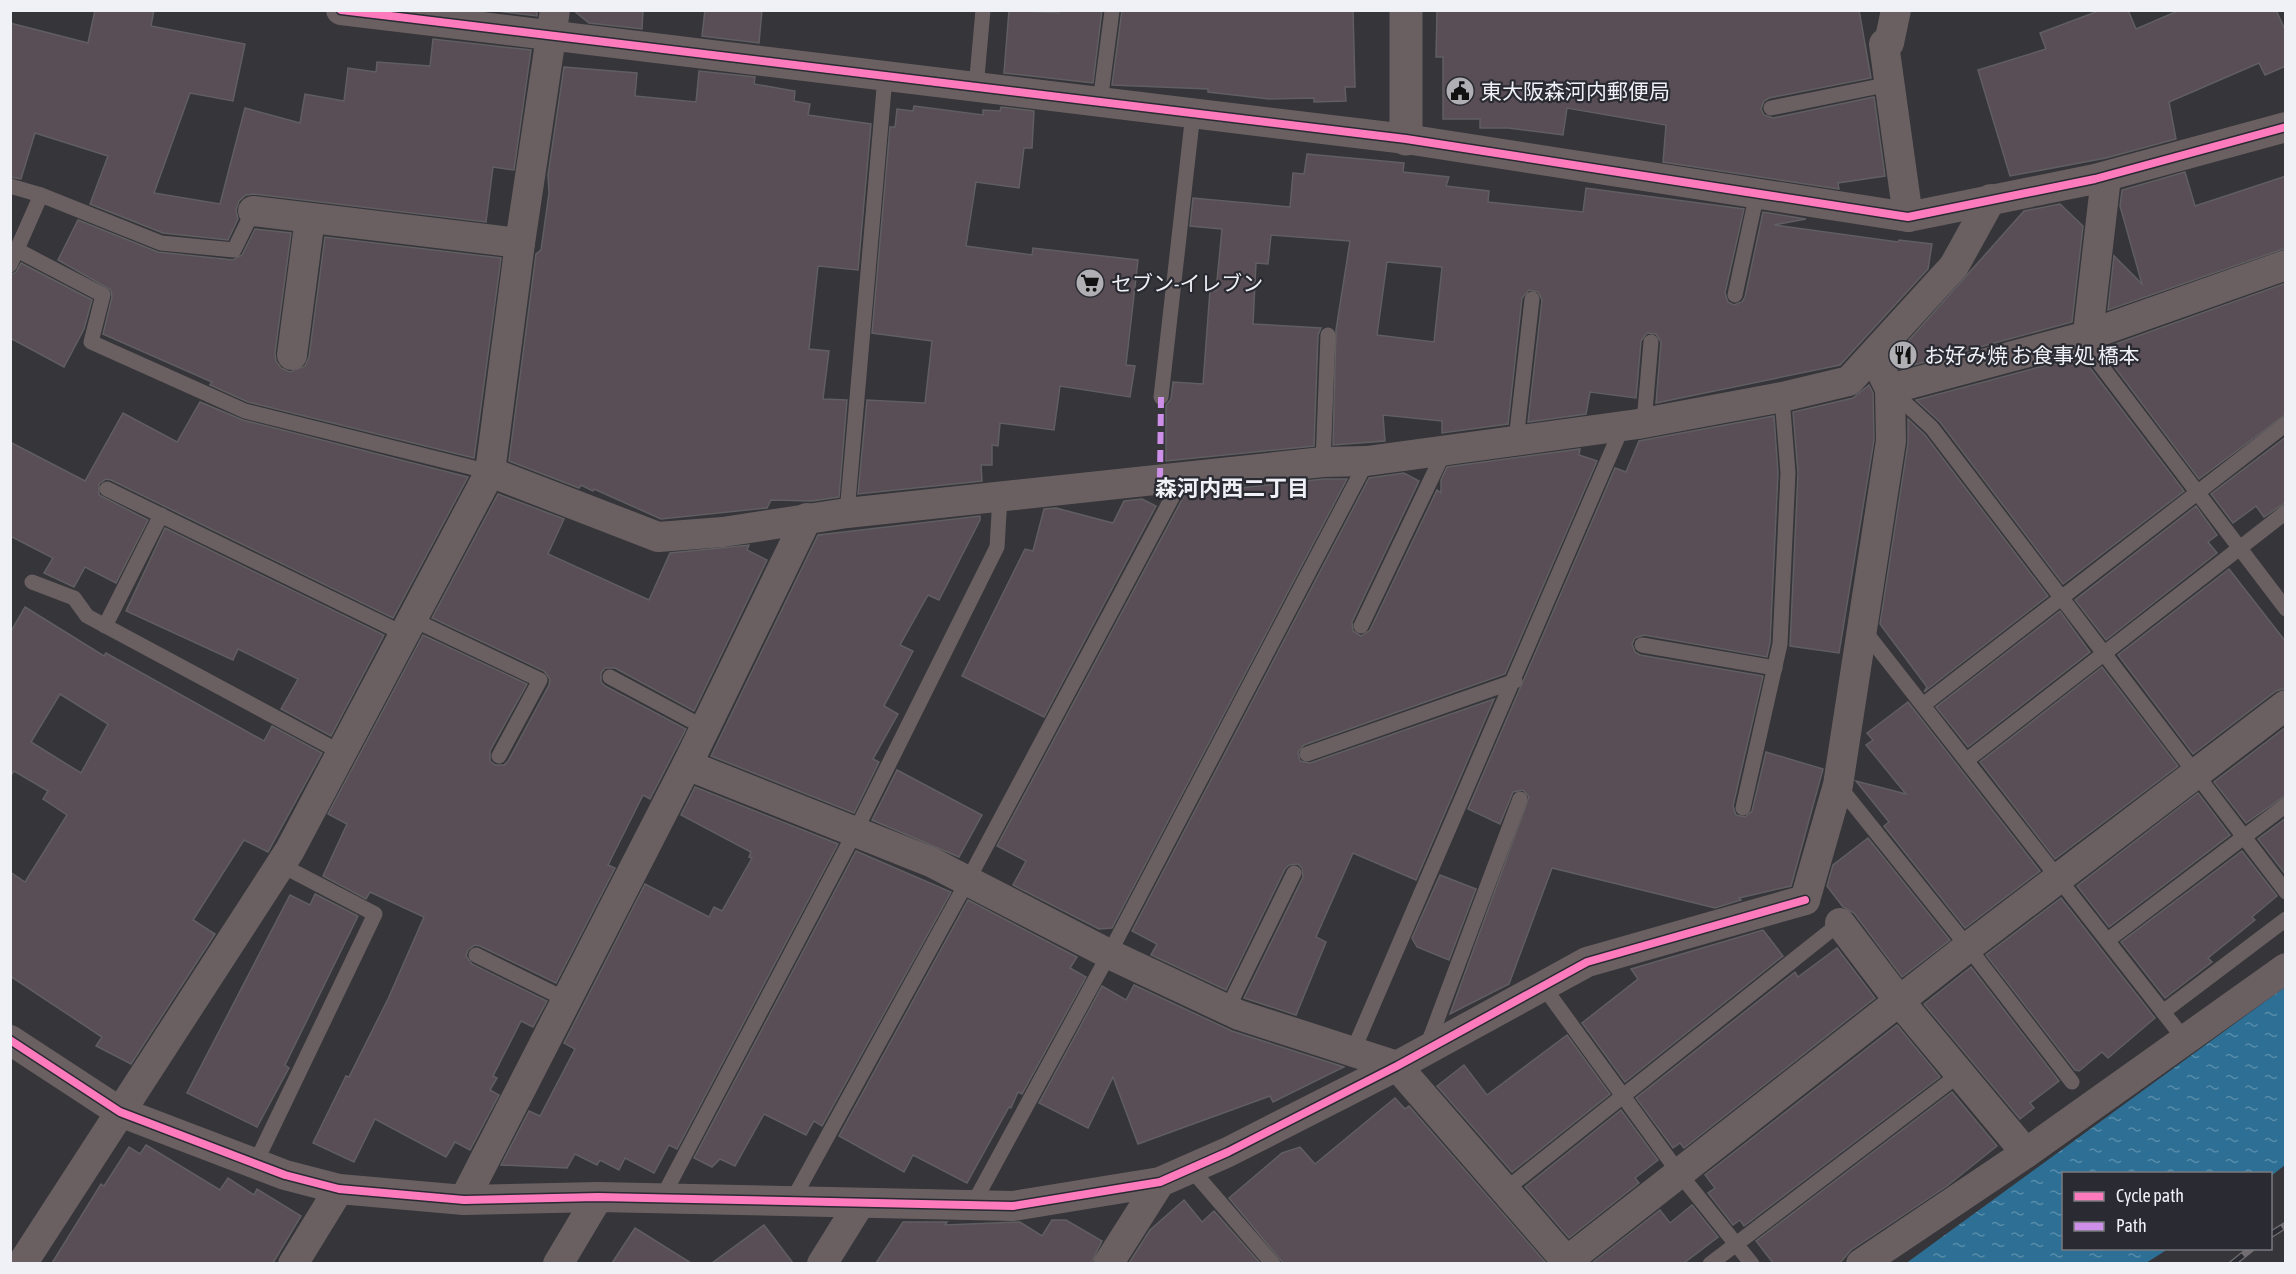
<svg xmlns="http://www.w3.org/2000/svg" width="2296" height="1274" font-family="'Asap Condensed','Noto Sans JP',sans-serif">
	<defs>
		<pattern id="water-ripples" width="26" height="14" patternUnits="userSpaceOnUse" patternTransform="scale(1.5)"><rect width="26" height="14" fill="#2e7095"/><path d="M2 4q2-2 4 0t4 0M15 11q2-2 4 0t4 0" fill="none" stroke="#578caa"/></pattern>
	</defs>
	<rect width="100%" height="100%" fill="#35353a"/>
	<path fill="url(#water-ripples)" d="M2285,987V1165L2271,1176L2270,1174H2064V1248L2168,1249L2146,1263L1905,1264Z"/>
	<g fill="#594e55" stroke="#605e61" stroke-width="1.5" fill-rule="evenodd">
		<path d="M95,10H154L151,26L245,44L233,101L190,93L154,193L220,204L245,108L300,123L305,94L344,101L348,68L376,72L377,62L430,66L433,39L531,50L514,170L493,167L486,222L254,194L246,195L239,201L236,210L238,219L228,240L163,233L90,204L108,156L35,133L21,179L10,177V23L88,43Z"/>
		<path d="M489,10H537V16Z"/>
		<path d="M573,10H643L642,29L589,23Z"/>
		<path d="M705,10H762L759,43L702,36Z"/>
		<path d="M1009,10L1059,13V10H1102L1093,83L1004,73Z"/>
		<path d="M1122,10H1353L1355,87H1345L1346,101L1314,102V98L1269,99L1208,92V89L1112,85Z"/>
		<path d="M1437,10H1859L1871,78L1769,98L1764,101L1761,109L1764,115L1773,118L1874,97L1885,176L1838,183L1839,189L1663,162L1666,125L1567,108L1563,135L1508,128H1480V119H1443V57H1436Z"/>
		<path d="M2101,10H2128L2136,29L2180,10H2276L2286,32V66L2265,75L2259,63L2169,102L2176,139L2106,158L2010,176L1978,70L2046,49L2040,33Z"/>
		<path d="M564,67L637,73L635,96L696,102L699,71L755,77L754,84L795,91L794,101L810,104L808,115L871,124L858,270L818,266L809,349L829,351L823,399L847,400L839,497L812,501L771,500L767,508L661,519L594,489L593,491L581,485L579,488L509,461L536,254L541,250L549,193L548,175Z"/>
		<path d="M914,106L983,115V110L1000,111L1001,107L1034,111L1032,148H1024L1019,188L976,182L966,246L1032,255L1033,248L1138,260L1126,365L1135,366L1130,397L1060,386L1054,430L1000,423L998,446L992,445V465H981L982,481L858,494L867,400L925,403L932,341L872,333L890,127H895L897,109L913,111Z"/>
		<path d="M1307,154L1404,163L1403,172L1449,177L1446,186L1489,191L1488,202L1583,212L1586,188L1744,209L1725,293L1728,302L1734,305L1742,302L1745,297L1763,212L1806,219L1774,225L1898,242L1899,240L1932,244L1928,269L1840,365L1656,403L1661,342L1656,334L1647,333L1641,341L1636,398L1590,392L1586,414L1528,422L1542,300L1538,292L1529,290L1522,298L1508,424L1442,433V421L1383,415L1385,441L1333,445L1336,330L1350,241L1271,235L1268,264L1256,263L1253,324L1321,328L1318,335L1314,446L1166,461V405L1171,399L1173,382L1203,384L1210,290L1216,291L1222,229L1190,226L1193,198L1290,207L1293,173L1304,174ZM1387,262L1442,267L1434,342L1377,335Z"/>
		<path d="M2185,172L2195,206L2286,176V248L2108,310L2114,256L2142,284L2120,206L2122,190Z"/>
		<path d="M2060,204L2083,226L2072,322L1899,369L1894,357L2024,211Z"/>
		<path d="M78,220L158,252L233,260L242,255L255,229L291,233L275,353L276,361L281,368L290,372L305,366L309,357L325,237L501,258L474,458L248,402L210,385L212,382L103,334L112,297L111,290L58,260Z"/>
		<path d="M21,263L92,300L84,329L64,367L10,338V275L16,272Z"/>
		<path d="M2286,283V414L2199,479L2101,349Z"/>
		<path d="M2081,356L2184,491L2063,584L1940,422L1916,400Z"/>
		<path d="M1869,385L1873,393L1874,440L1839,653L1790,646L1798,473L1793,412L1853,398Z"/>
		<path d="M200,402L243,420L468,477L393,618L111,480L106,479L99,484V495L148,520L116,583L85,567L74,587L44,573L53,558L10,536V442L85,481L123,413L177,442Z"/>
		<path d="M1774,416L1778,473L1770,643L1767,657L1644,635L1635,638L1632,644L1635,652L1640,655L1763,676L1733,806L1736,815L1745,817L1752,811L1766,752L1823,769L1791,886L1739,898L1741,900L1715,908L1552,868L1509,984L1450,1014L1529,797L1523,790L1513,792L1500,824L1468,809L1615,468L1626,472L1639,441Z"/>
		<path d="M1908,419L1925,435L2048,596L1924,692L1927,687L1880,624L1908,443Z"/>
		<path d="M2286,437V502L2264,517L2256,506L2233,523L2211,494Z"/>
		<path d="M1580,449L1579,455L1597,461L1505,674L1304,745L1298,752L1300,761L1310,763L1494,699L1416,880L1353,853L1316,937L1326,942L1296,1015L1244,998L1303,877L1302,868L1298,864L1289,865L1285,869L1226,990L1151,955L1157,944L1132,931L1369,478L1404,473L1419,481L1352,622L1353,631L1361,636L1370,630L1437,490L1441,493V480L1447,467Z"/>
		<path d="M1324,479H1347L1112,928L1099,929L1013,885L1026,861L997,846L1185,494Z"/>
		<path d="M498,494L564,519L548,554L649,600L670,553L749,545L747,550L767,560L694,711L615,668H605L601,673V682L605,686L686,729L650,799L643,795L608,865L615,868L556,983L480,946L475,945L468,950L466,956L472,964L547,1001L533,1027L521,1021L493,1076L497,1078L490,1090L499,1095L470,1150L455,1142L446,1157L375,1119L354,1162L313,1143L346,1076L349,1077L388,999L424,917L370,892L366,899L323,876L347,824L328,814L423,635L527,684L490,751V761L495,765H504L508,761L549,685L550,679L544,671L432,618Z"/>
		<path d="M1142,499L1156,506L1044,717L962,676L1025,549L1033,551L1044,509L1056,508L1113,523L1124,501Z"/>
		<path d="M2196,506L2217,535L2208,542L2217,553L2106,640L2075,600Z"/>
		<path d="M980,516V520L939,600L928,595L900,645L913,651L884,706L898,714L873,759L879,762L854,813L711,756L818,535Z"/>
		<path d="M165,528L384,635L331,736L281,709L298,679L238,649L233,660L126,611Z"/>
		<path d="M2229,569L2286,642V688L2276,691L2193,754L2118,655Z"/>
		<path d="M25,607L104,656L106,653L264,741L272,726L322,753L268,852L244,840L193,920L215,934L131,1064L96,1046L102,1037L10,976V872L25,882L67,815L43,799L48,791L14,771L10,777V633ZM60,694L108,724L81,773L31,742Z"/>
		<path d="M2060,611L2090,652L1968,747L1936,707Z"/>
		<path d="M2102,667L2178,766L2055,859L1980,762Z"/>
		<path d="M1908,702L2040,871L1965,928L1884,826L1889,822L1856,781L1906,794L1866,745L1873,740L1867,733Z"/>
		<path d="M2286,727V795L2246,823L2214,782Z"/>
		<path d="M897,770L982,815L959,857L872,820Z"/>
		<path d="M695,787L838,844L677,1149L669,1145L654,1173L625,1158L619,1170L600,1160L597,1165L575,1154L567,1168L501,1165L529,1111L540,1116L575,1049L564,1043L645,884L709,917L714,907L722,911L752,858L749,857L751,852L681,815Z"/>
		<path d="M2198,793L2230,835L2109,927L2077,886Z"/>
		<path d="M2286,818V875L2258,839Z"/>
		<path d="M1868,838L1950,940L1902,977L1854,913L1843,907L1827,886L1833,865Z"/>
		<path d="M856,851L951,892L822,1126L814,1121L806,1135L764,1114L735,1166L720,1159L712,1167L694,1158Z"/>
		<path d="M2242,851L2277,896L2252,917L2255,920L2208,958L2212,962L2165,998L2121,942Z"/>
		<path d="M1440,875L1476,889L1449,960L1417,947L1412,938Z"/>
		<path d="M315,894L358,916L285,1065L289,1068L257,1127L187,1093L290,895L310,905Z"/>
		<path d="M2061,898L2155,1018L2108,1058L2102,1052L2079,1071L2075,1070L1986,955Z"/>
		<path d="M968,900L1077,957L1070,968L1086,977L1022,1094L1018,1092L1011,1108L1009,1107L967,1183L913,1155L904,1172L839,1136Z"/>
		<path d="M1763,930L1783,956L1625,1082L1582,1023L1638,979L1631,969Z"/>
		<path d="M1837,948L1875,998L1684,1148L1680,1143L1673,1148L1636,1098L1795,972L1798,977Z"/>
		<path d="M1971,967L2059,1081L2030,1103L2034,1108L2020,1119L1924,1004Z"/>
		<path d="M1134,985L1232,1031L1344,1067L1273,1102L1270,1096L1138,1144L1113,1077L1088,1128L1039,1103L1102,986L1126,1000Z"/>
		<path d="M1897,1025L1940,1077L1744,1226L1740,1220L1733,1225L1708,1193L1715,1188L1705,1175Z"/>
		<path d="M1567,1035L1610,1094L1512,1172L1437,1086L1464,1065L1487,1095Z"/>
		<path d="M1952,1092L1997,1146L1947,1186L1851,1250L1840,1263H1773L1756,1241Z"/>
		<path d="M1395,1098L1405,1109L1409,1106L1546,1263H1283L1229,1198L1282,1153L1300,1147L1315,1164Z"/>
		<path d="M1621,1110L1658,1160L1635,1178L1639,1183L1569,1238L1525,1187Z"/>
		<path d="M146,1145L220,1190L228,1178L254,1195L257,1189L301,1216L273,1263H52L101,1184L104,1186L129,1147L140,1154Z"/>
		<path d="M1184,1200L1202,1222L1214,1211L1260,1263H1129L1150,1230Z"/>
		<path d="M1692,1205L1718,1237L1684,1263H1592L1660,1210L1670,1223Z"/>
		<path d="M1052,1220H1066L1102,1241L1091,1263H876L903,1222H947L945,1225L1020,1222L1042,1236Z"/>
		<path d="M764,1225L793,1263H712Z"/>
		<path d="M635,1228L691,1263H612Z"/>
	</g>
	<g fill="none" stroke-linecap="round" stroke-linejoin="round">
		<g stroke="#6a6061" stroke-width="15">
			<path d="M976,88L983,10"/>
			<path d="M1100,102L1112,11"/>
			<path d="M1771,108L1890,84"/>
			<path d="M10,186L41,195L161,243L234,250L253,211"/>
			<path d="M19,251L103,295L91,342L245,411L490,472"/>
			<path d="M10,265L41,195"/>
			<path d="M1735,295L1757,193"/>
			<path d="M2080,338L2286,609"/>
			<path d="M1891,390L1932,428L2286,892"/>
			<path d="M1161,397L1193,113"/>
			<path d="M1644,422L1651,342"/>
			<path d="M1516,440L1532,299"/>
			<path d="M1323,462L1328,335"/>
			<path d="M107,489L404,634"/>
			<path d="M847,513L885,77"/>
			<path d="M32,582L74,598L87,616L342,753"/>
			<path d="M412,619L540,680L499,756"/>
			<path d="M105,626L161,515"/>
			<path d="M1361,626L1445,450"/>
			<path d="M1863,629L2185,1040"/>
			<path d="M1642,645L1775,668"/>
			<path d="M610,677L705,728"/>
			<path d="M1923,705L2286,424"/>
			<path d="M1307,754L1515,681"/>
			<path d="M1967,760L2286,512"/>
			<path d="M1838,785L1968,947L2072,1082"/>
			<path d="M1743,808L1780,644L1788,473L1782,397"/>
			<path d="M2108,940L2286,805"/>
			<path d="M476,955L567,1000"/>
			<path d="M1543,986L1679,1173L1752,1264"/>
			<path d="M1227,1010L1294,873"/>
			<path d="M2163,1012L2286,919"/>
			<path d="M1426,1049L1520,799"/>
			<path d="M1353,1051L1623,425"/>
			<path d="M255,1164L375,914L281,865"/>
			<path d="M1191,1169L1273,1264"/>
			<path d="M1505,1190L1840,923"/>
			<path d="M662,1198L855,832L997,547L1000,497"/>
			<path d="M792,1201L968,880L1183,477"/>
			<path d="M972,1206L1109,954L1367,461"/>
			<path d="M1710,1264L1961,1073"/>
		</g>
		<g stroke="#6a6061" stroke-width="30">
			<path d="M341,10L1406,139L1908,217L2095,179L2286,127"/>
			<path d="M1896,10L1889,43L1884,44L1908,217"/>
			<path d="M253,211L520,243"/>
			<path d="M2088,333L2106,177"/>
			<path d="M292,355L310,218"/>
			<path d="M1890,389L2080,338L2286,265"/>
			<path d="M490,472L658,537L723,532L847,513L1323,462L1367,461L1638,424L1782,397L1849,381L1954,266L1991,199"/>
			<path d="M687,765L931,862L1109,954L1239,1015L1397,1066L1569,1264"/>
			<path d="M1805,900L1838,785L1891,441L1890,389L1874,356"/>
			<path d="M1840,923L1900,1002L2026,1153"/>
			<path d="M10,1040L120,1112L285,1175L339,1189L464,1200L598,1197L1013,1206L1160,1182L1228,1152L1397,1066L1587,962L1805,900"/>
			<path d="M464,1200L687,765L807,518"/>
			<path d="M1567,1261L1968,947L2286,705"/>
			<path d="M22,1264L290,850L490,472L520,243L555,10"/>
			<path d="M293,1264L339,1189"/>
			<path d="M558,1264L598,1197"/>
			<path d="M822,1264L860,1203"/>
			<path d="M1108,1264L1160,1182"/>
			<path d="M1861,1264L2026,1153L2286,968"/>
		</g>
		<path stroke="#6a6061" stroke-width="33" d="M1406,139V10"/>
		<g stroke="#716d71" stroke-width="7">
			<g id="rail">
				<path d="M2270,1235L2286,1225"/>
				<path d="M2232,1264L2252,1248"/>
			</g>
		</g>
		<use href="#rail" stroke="#292a32" stroke-width="4.5" stroke-dasharray="14" stroke-linecap="butt"/>
		<path stroke="#ce8fe9" stroke-width="6" stroke-dasharray="12 6" stroke-linecap="butt" d="M1160,480L1161,397"/>
		<g stroke="#292a32" stroke-width="11">
			<g id="cycleway">
				<path d="M341,10L1406,139L1908,217L2095,179L2286,127"/>
				<path d="M10,1040L120,1112L285,1175L339,1189L464,1200L598,1197L1013,1206L1160,1182L1228,1152L1397,1066L1587,962L1805,900"/>
			</g>
		</g>
		<use href="#cycleway" stroke="#fd7abc" stroke-width="8"/>
	</g>
	<defs>
		<g id="civic-disc" transform="scale(1.5)"><circle r="9.5" fill="#afafb4" stroke="#292a32"/><path d="M-.6-6.5H3V-4.5H.6V-3L4-1V1h2V6H-6V1h2V-1L-.6-3ZM-1.2 2.5V6h2.4V2.5Z" fill="#111"/></g>
		<g id="supermarket-disc" transform="scale(1.5)"><circle r="9.5" fill="#afafb4" stroke="#292a32"/><path d="M-6-5.5h2.5l.6 2H6L4.5 2H-2.5L-4.4-4H-6ZM-1.5 3.2a1.3 1.3 0 1 0 .1 0ZM3 3.2a1.3 1.3 0 1 0 .1 0Z" fill="#111"/></g>
		<g id="restaurant-disc" transform="scale(1.5)"><circle r="9.5" fill="#afafb4" stroke="#292a32"/><path d="M-5-6h1v4h1v-4h1v4h1v-4h1v5L-1.5 .5V6h-2V.5L-5-1ZM5-6V6H3V1.5H1.5Q1.5-4 5-6Z" fill="#111"/></g>
	</defs>
	<g fill-rule="evenodd">
		<use href="#civic-disc" x="1460" y="91"/>
		<use href="#supermarket-disc" x="1090" y="283"/>
		<use href="#restaurant-disc" x="1903" y="355"/>
	</g>
	<g text-anchor="middle" dominant-baseline="central" stroke-width="4.5" stroke-linejoin="round" paint-order="stroke">
		<g font-size="21" fill="#f0f1f6" stroke="#292a32" text-anchor="start">
			<text x="1481" y="91">東大阪森河内郵便局</text>
			<text x="1111" y="283">セブン-イレブン</text>
			<text x="1924" y="355">お好み焼 お食事処 橋本</text>
		</g>
		<g font-size="22" font-weight="bold" fill="#f0f1f6" stroke="#292a32">
			<text x="1232" y="488">森河内西二丁目</text>
		</g>
	</g>
	<rect width="2296" height="1274" fill="none" stroke="#f0f1f6" stroke-width="24"/>
	<rect x="2062" y="1172" width="210" height="78" fill="#292a32" stroke="#797a80" stroke-width="1.5"/>
	<rect x="2074" y="1192" width="30" height="9" fill="#fd7abc" stroke="#797a80" stroke-width="1.5"/>
	<text x="2116" y="1202" font-size="18" fill="#f0f1f6">Cycle path</text>
	<rect x="2074" y="1222" width="30" height="9" fill="#ce8fe9" stroke="#797a80" stroke-width="1.5"/>
	<text x="2116" y="1232" font-size="18" fill="#f0f1f6">Path</text>
</svg>
